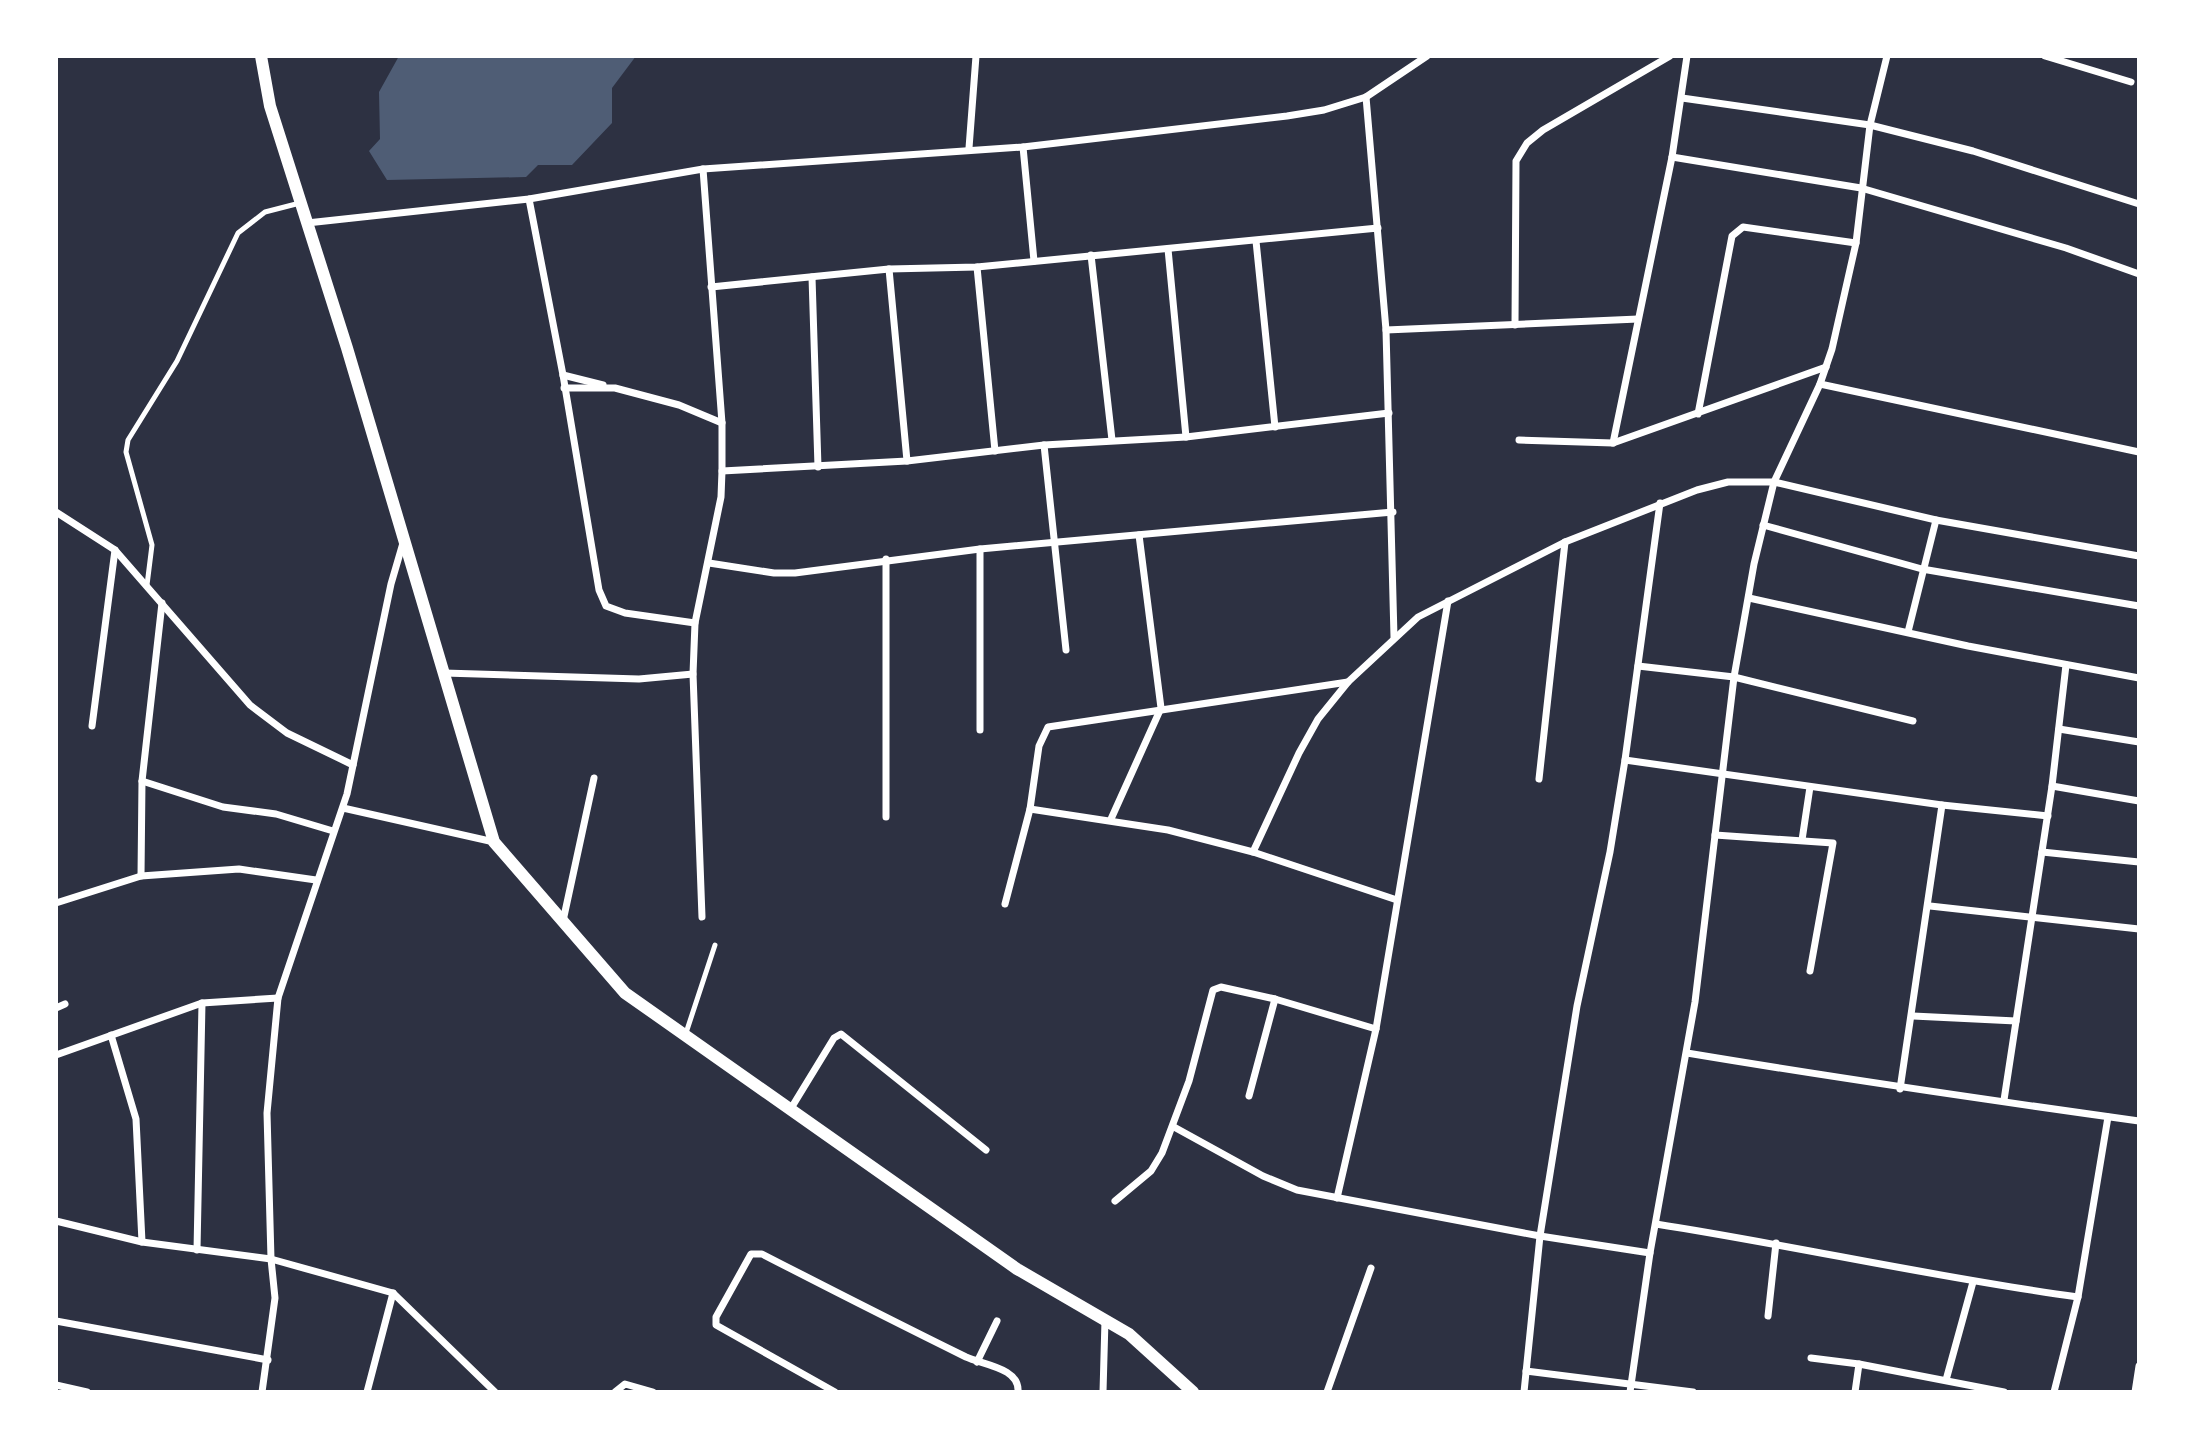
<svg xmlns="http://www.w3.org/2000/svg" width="2195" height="1448" font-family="Quicksand,sans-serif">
	<rect width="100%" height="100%" fill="#2d3142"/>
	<path fill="#4f5d75" d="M399,56H636L612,88V123L572,165H538L526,177L387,180L369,151L380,139L379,92Z"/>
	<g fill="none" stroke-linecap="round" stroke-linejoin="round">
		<g stroke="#fff" stroke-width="5">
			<path d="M147,585L152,545L126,452L128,440L177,361L238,233L265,212L300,203"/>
			<path d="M685,1036L715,945"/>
		</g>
		<g stroke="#fff" stroke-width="7">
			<path d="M2045,56L2131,82"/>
			<path d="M1366,97L1386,330L1394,637"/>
			<path d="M1682,98L1870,125L1973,151L2139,204"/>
			<path d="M1023,147L1034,261"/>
			<path d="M969,148L976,56"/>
			<path d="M1672,157L1861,188L2066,248L2139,274"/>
			<path d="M529,199L563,375L599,590L606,606L625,613L695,623"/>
			<path d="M307,223L529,199L703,169L1023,147L1287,116L1324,110L1366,97L1427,56"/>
			<path d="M1256,241L1275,427"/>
			<path d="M1168,249L1186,437"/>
			<path d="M1091,255L1112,440"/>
			<path d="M977,267L995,451"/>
			<path d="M889,269L907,461"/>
			<path d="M812,277L818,467"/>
			<path d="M711,287L889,269L977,267L1378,228"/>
			<path d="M1515,325L1516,161L1527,143L1543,130L1670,56"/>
			<path d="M1386,330L1638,319"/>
			<path d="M563,375L603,385"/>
			<path d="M1820,384L2139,452"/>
			<path d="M564,388H615L679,405L722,423"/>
			<path d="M1698,414L1732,236L1743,227L1856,243"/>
			<path d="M1519,440L1613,443L1826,367"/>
			<path d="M1613,443L1672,157L1687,56"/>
			<path d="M1044,445L1066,650"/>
			<path d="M722,471L907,461L1044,445L1186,437L1389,413"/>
			<path d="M56,512L115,550L250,705L287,733L353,765"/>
			<path d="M1763,525L1922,569L2139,606"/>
			<path d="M709,563L774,573H795L980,549L1393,512"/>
			<path d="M1749,598L1968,646L2139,678"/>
			<path d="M1908,632L1936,520"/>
			<path d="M1638,666L1734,677L1913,721"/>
			<path d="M444,673L639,679L693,674"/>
			<path d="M92,726L115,550"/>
			<path d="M2059,729L2139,742"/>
			<path d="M980,730V549"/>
			<path d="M1625,760L1942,805L2048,816"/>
			<path d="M1539,779L1565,542"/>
			<path d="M142,781L223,807L276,814L333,831"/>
			<path d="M2052,786L2139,801"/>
			<path d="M343,808L494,842"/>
			<path d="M1030,809L1168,830L1253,852L1397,900"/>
			<path d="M886,817V559"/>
			<path d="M1111,819L1161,708L1139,535"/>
			<path d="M1715,835L1833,843L1810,971"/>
			<path d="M1802,840L1810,787"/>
			<path d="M1253,852L1299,753L1318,719L1348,682L1418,617L1565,542L1697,490L1728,482H1774L1936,520L2139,556"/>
			<path d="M2042,852L2139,862"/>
			<path d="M141,876L142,781L162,603"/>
			<path d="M56,903L141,876L239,869L316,880"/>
			<path d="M1005,904L1030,809L1039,746L1048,727L1348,682"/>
			<path d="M1930,906L2139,929"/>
			<path d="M702,917L693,674L695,623L721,497L722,471V423L703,169"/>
			<path d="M563,921L594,778"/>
			<path d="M56,1008L65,1004"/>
			<path d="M1913,1016L2016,1021"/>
			<path d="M111,1035L136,1119L142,1242"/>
			<path d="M1687,1053C1837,1078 1988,1100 2139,1121"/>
			<path d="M56,1055L202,1003L278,998"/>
			<path d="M1900,1089L1942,805"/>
			<path d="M1249,1096L1275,999"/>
			<path d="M2004,1100L2052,786L2066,665"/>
			<path d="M790,1110L834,1038L841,1034L986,1150"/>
			<path d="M1174,1127L1263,1176L1297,1190L1540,1236L1650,1253"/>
			<path d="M1337,1198L1376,1029L1448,601"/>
			<path d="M1115,1201L1151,1171L1162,1153L1189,1081L1213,990L1221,987L1275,999L1376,1029"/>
			<path d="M56,1221L142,1242L271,1259L393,1293L495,1392"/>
			<path d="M1656,1224C1797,1246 1937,1278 2078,1297"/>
			<path d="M197,1250L202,1003"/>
			<path d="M1768,1316L1776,1243"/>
			<path d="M56,1321L268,1360"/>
			<path d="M1811,1358L1859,1364L2004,1392"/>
			<path d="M977,1362L997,1321"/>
			<path d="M1526,1371L1693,1392"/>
			<path d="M1946,1380L1973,1282"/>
			<path d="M56,1385L87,1392"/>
			<path d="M262,1392L275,1298L271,1259L267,1113L278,998L347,794L391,584L403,543"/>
			<path d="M367,1392L393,1293"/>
			<path d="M615,1392L625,1384L653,1392"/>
			<path d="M835,1392L716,1325V1317L751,1254H762C830,1289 897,1323 966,1357C984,1365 1020,1368 1018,1392"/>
			<path d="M1103,1392L1105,1320"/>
			<path d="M1327,1392L1371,1268"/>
			<path d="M1524,1392L1540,1236L1577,1006L1610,852L1625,760L1660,503"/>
			<path d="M1630,1392L1650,1253L1695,1002L1734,677L1754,564L1774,482L1820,384L1832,349L1856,243L1870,125L1887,56"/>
			<path d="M1855,1392L1859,1364"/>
			<path d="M2054,1392L2078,1297L2108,1117"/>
			<path d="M2135,1392L2139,1366"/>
		</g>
		<path stroke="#fff" stroke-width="12" d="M261,56L270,106L347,348L494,842L625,993L1017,1269L1129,1334L1193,1392"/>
	</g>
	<rect width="2195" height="1448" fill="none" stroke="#ffffff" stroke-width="116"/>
</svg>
